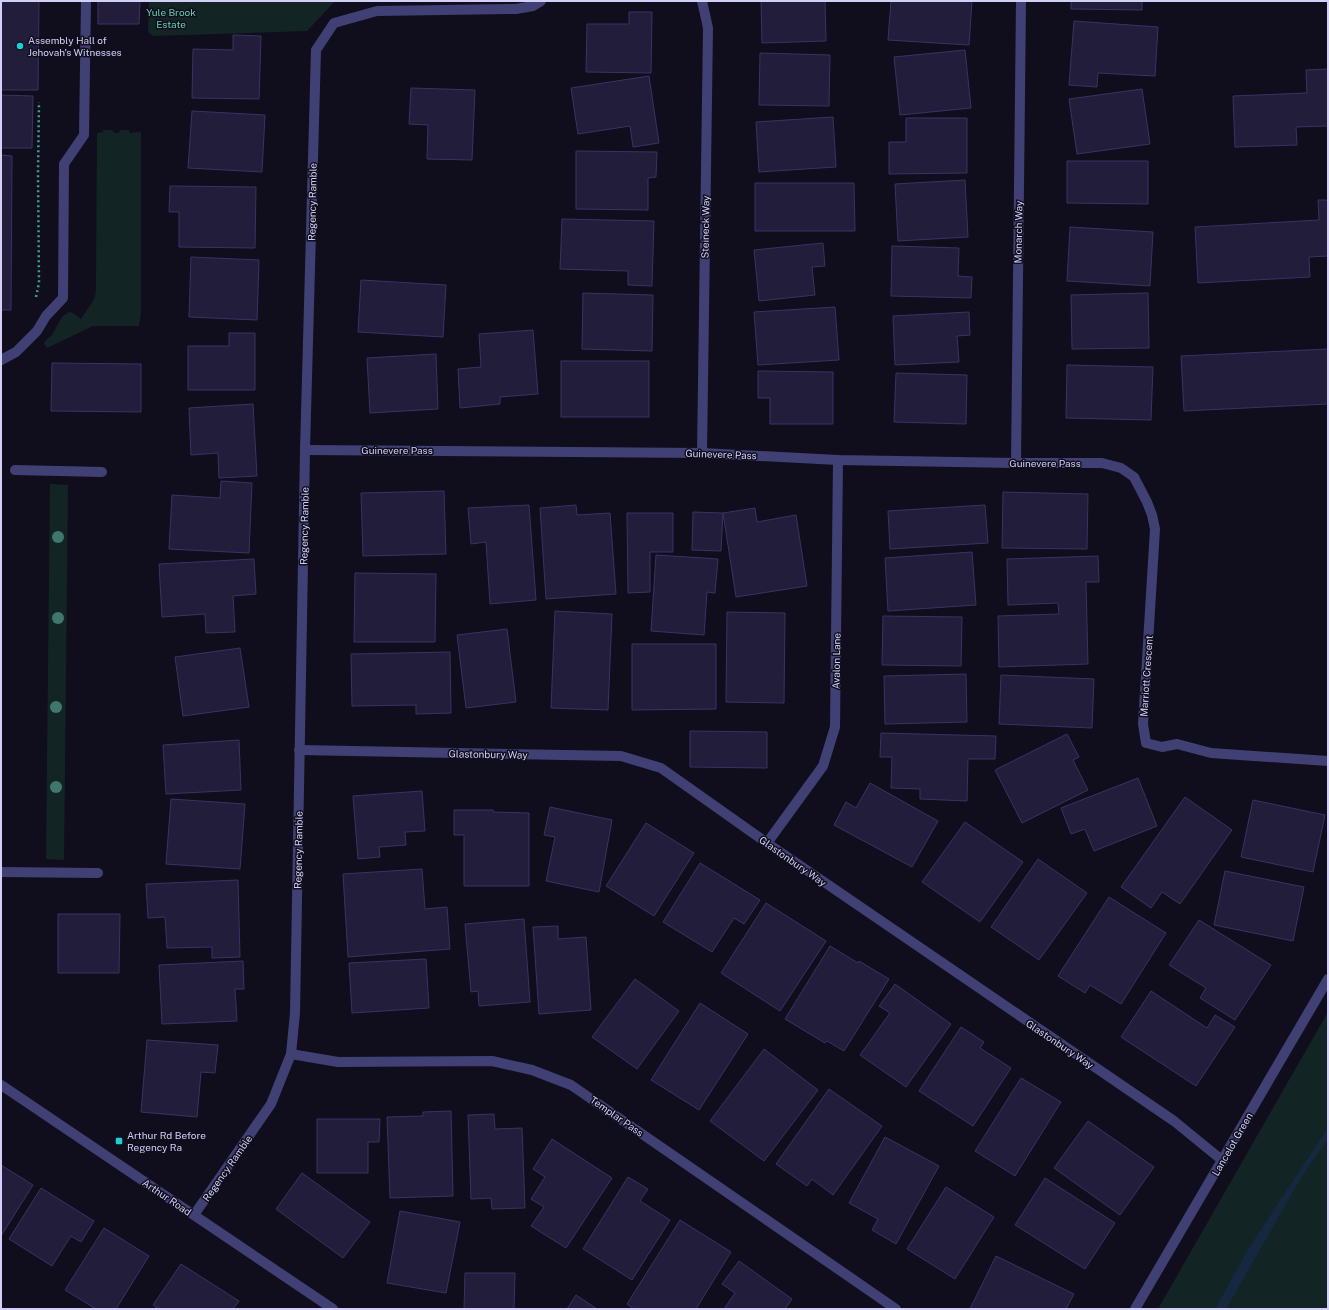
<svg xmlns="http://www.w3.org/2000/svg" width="1329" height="1310" font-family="'Public Sans',sans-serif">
	<rect width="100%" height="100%" fill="#100e1c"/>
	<g fill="#122524">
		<path d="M149,1H335L307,31L153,36L148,32Z"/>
		<path d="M103,130H113L114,133H119L120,130H129V133L141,132V312L139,326H93L47,348L44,344L45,341L52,335L62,317L69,312L73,313L81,319L95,298L96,288L97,133L103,132Z"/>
		<path d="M50,484L68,485L64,860L46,859Z"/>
		<path d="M1328,1012V1309H1158Z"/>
	</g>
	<path fill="#152840" d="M1328,1128V1139L1302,1176L1226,1309H1215L1250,1246Z"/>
	<g fill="#221d3b" stroke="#3a3264">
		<path d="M1,1H39L38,90H1Z"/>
		<path d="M98,1H140L139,24H98Z"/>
		<path d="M761,1H825L826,41L762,43Z"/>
		<path d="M891,1H972L969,45L888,40Z"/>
		<path d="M1071,1H1142V10L1071,9Z"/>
		<path d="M629,12H652L651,73L586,72L587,24H629Z"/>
		<path d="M1074,21L1158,27L1155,76L1098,73L1097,87L1069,85Z"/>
		<path d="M233,35L261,36L259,99L192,98L193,49L233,50Z"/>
		<path d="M965,50L971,108L900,115L894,57Z"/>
		<path d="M760,53L830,55L829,106L759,105Z"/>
		<path d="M1328,69V126L1296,127L1297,145L1235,147L1233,96L1307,93L1306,70Z"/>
		<path d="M649,76L659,143L633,147L630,126L578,134L571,88Z"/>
		<path d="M411,88L475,90L472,160L427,159L428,125L409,124Z"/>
		<path d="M1142,89L1150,144L1077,154L1069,99Z"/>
		<path d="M1,95L33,96L32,148H1Z"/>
		<path d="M192,111L265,115L262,172L188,168Z"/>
		<path d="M833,117L836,167L759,172L756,122Z"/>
		<path d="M906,118H967V173L889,174V142H906Z"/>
		<path d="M576,151L657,152L656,177L648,178V210L576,209Z"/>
		<path d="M1,155L12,156L11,310H1Z"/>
		<path d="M1067,161H1148V204L1067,203Z"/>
		<path d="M965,180L968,237L898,241L895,184Z"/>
		<path d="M755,183H854L855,231H755Z"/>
		<path d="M170,186L256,187L255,248L179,247V212H169Z"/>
		<path d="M1318,200H1328V256L1309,257L1310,277L1198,283L1195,227L1319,220Z"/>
		<path d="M562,219L654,221L652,286L628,285V271L560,269Z"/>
		<path d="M1070,227L1153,232L1150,286L1067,281Z"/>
		<path d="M823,243L825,266L812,267L815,295L759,301L754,250Z"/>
		<path d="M892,246L959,248L958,276L972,277L971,298L891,296Z"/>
		<path d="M191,257L259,260L257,320L189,317Z"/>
		<path d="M361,280L446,285L443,337L358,332Z"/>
		<path d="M583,293L653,295L652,351L582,349Z"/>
		<path d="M1148,293L1149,348L1072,349L1071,295Z"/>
		<path d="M835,307L839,360L758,365L754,312Z"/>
		<path d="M969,312L970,335L957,336L959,362L895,365L893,316Z"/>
		<path d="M533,330L538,394L500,397V404L460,408L458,369L481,367L479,334Z"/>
		<path d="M229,333H255V390H188V346H229Z"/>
		<path d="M1328,349V404L1184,411L1181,356Z"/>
		<path d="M436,354L438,409L370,413L367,358Z"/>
		<rect x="561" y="361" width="88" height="56"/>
		<path d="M52,363L141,364V412L51,411Z"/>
		<path d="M1067,365L1153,367L1151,420L1066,418Z"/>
		<path d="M758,371L833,372V424H770V398H758Z"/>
		<path d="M896,373L967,375L966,424L894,422Z"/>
		<path d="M253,404L257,476L219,478L218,453L191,455L189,408Z"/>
		<path d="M221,481L252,483L249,553L169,549L172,495L220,498Z"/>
		<path d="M444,491L446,554L363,556L361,493Z"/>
		<path d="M1003,492L1088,494L1087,549L1002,548Z"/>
		<path d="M529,505L536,600L490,604L486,542L471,544L468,508Z"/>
		<path d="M576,505L577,515L610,513L616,594L546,599L540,508Z"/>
		<path d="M985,505L988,543L890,549L888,511Z"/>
		<path d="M755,508L757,522L796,515L807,586L736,597L723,513Z"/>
		<path d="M693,512L723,513L721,551L692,550Z"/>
		<path d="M627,513H673V552H650V592L628,593Z"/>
		<path d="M972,552L976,605L888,611L885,558Z"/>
		<path d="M656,555L718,559L715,593L707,592L704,635L651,631Z"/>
		<path d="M1098,556L1099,582H1086L1088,664L999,667L998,616L1059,614L1058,603L1008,605L1007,559Z"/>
		<path d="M254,559L256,594L233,596L235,632L206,633L205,614L162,617L159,564Z"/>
		<path d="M355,573L436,574L435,642H354Z"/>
		<path d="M555,611L612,614L608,710L551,708Z"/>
		<path d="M727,612L785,613L784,703L726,702Z"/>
		<path d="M883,616L962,617L961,666L882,665Z"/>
		<path d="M507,629L516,702L466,708L457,635Z"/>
		<path d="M632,644H716V709L632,710Z"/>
		<path d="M240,648L249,707L183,716L175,657Z"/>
		<path d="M450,652L451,713L416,714V705L352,706L351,654Z"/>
		<path d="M966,674L967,722L885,724L884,676Z"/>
		<path d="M1001,675L1094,679L1092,728L999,724Z"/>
		<path d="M690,731L767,732V768L690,767Z"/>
		<path d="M881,733L996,736L995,759H968L967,801L920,799V789L891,788L892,757H880Z"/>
		<path d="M1067,734L1079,757L1073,760L1088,790L1022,823L995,770Z"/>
		<path d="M239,740L241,790L166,794L163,745Z"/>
		<path d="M1138,778L1157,826L1094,851L1085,829L1071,834L1061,808Z"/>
		<path d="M870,783L938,821L912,867L834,825L846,802L856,808Z"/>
		<path d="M422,791L425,831L405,832L406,845L379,847L380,857L358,859L353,796Z"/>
		<path d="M1185,797L1232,830L1180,904L1162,892L1151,908L1121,887Z"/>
		<path d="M171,799L245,804L240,869L166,864Z"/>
		<path d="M1253,800L1325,815L1313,872L1241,857Z"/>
		<path d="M550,807L612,820L599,892L546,881L555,837L544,835Z"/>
		<path d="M454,810H493V812L529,813V886H464V835H454Z"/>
		<path d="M965,822L1023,862L980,922L922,882Z"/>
		<path d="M646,823L694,853L654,916L606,886Z"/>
		<path d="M1038,859L1087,893L1039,960L991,927Z"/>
		<path d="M700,863L760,900L744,924L734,918L712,952L663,922Z"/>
		<path d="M422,869L425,909L447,907L450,949L348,957L343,874Z"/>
		<path d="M1225,871L1304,887L1293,941L1214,925Z"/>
		<path d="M238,880L240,957L212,958V947L167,948L165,917L148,918L146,884Z"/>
		<path d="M1109,897L1166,933L1121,1004L1090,985L1085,993L1058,976Z"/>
		<path d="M766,903L826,941L780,1011L721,973Z"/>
		<path d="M58,914H120L119,973H58Z"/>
		<path d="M524,919L530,1002L479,1006L478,991L471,992L465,924Z"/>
		<path d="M1199,920L1271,965L1235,1020L1200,998L1206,988L1169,965Z"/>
		<path d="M558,926V939L586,937L591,1010L539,1014L533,927Z"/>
		<path d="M830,946L858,963L859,961L889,979L844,1051L827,1041L825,1043L785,1019Z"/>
		<path d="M426,959L429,1008L352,1013L349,963Z"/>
		<path d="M243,961L244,989H235L237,1021L162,1024L159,965Z"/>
		<path d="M635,979L679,1011L637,1069L592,1037Z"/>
		<path d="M895,984L951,1024L906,1087L860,1055L890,1013L879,1006Z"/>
		<path d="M1151,991L1207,1028L1215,1015L1235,1027L1196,1086L1121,1037Z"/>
		<path d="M700,1003L748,1034L699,1110L651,1080Z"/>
		<path d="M961,1027L984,1042L980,1048L1011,1068L973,1126L919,1091Z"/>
		<path d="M147,1040L218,1045L215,1073L201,1072L197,1117L141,1112Z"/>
		<path d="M764,1049L818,1090L764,1161L710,1121Z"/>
		<path d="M1021,1078L1061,1102L1015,1176L975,1151Z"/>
		<path d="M829,1089L882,1126L833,1195L812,1179L807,1186L776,1164Z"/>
		<path d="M451,1111L453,1196L390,1198L387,1117L423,1116V1112Z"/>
		<path d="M494,1114L495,1129L522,1128L525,1208L492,1209L491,1198L471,1199L468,1115Z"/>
		<path d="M317,1119H380L379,1142H368V1173H317Z"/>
		<path d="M1088,1121L1154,1167L1120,1215L1054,1168Z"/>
		<path d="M885,1137L939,1166L896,1244L872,1230L878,1219L849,1203Z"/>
		<path d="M552,1139L612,1178L566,1248L531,1226L544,1207L531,1199L545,1177L533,1169Z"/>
		<path d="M1,1165L33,1185L1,1236Z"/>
		<path d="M302,1173L370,1222L343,1258L276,1209Z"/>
		<path d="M628,1177L648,1189L640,1201L670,1220L632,1280L583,1249Z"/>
		<path d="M1045,1178L1115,1223L1085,1269L1015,1225Z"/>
		<path d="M946,1187L994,1217L955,1279L907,1249Z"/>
		<path d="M41,1188L94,1221L81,1242L71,1236L52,1266L9,1239Z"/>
		<path d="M400,1211L460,1222L446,1293L387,1283Z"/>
		<path d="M680,1220L731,1252L696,1309H634L627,1304Z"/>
		<path d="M104,1228L149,1256L116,1309H96L65,1290Z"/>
		<path d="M996,1256L1074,1294L1066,1309H970Z"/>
		<path d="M739,1261L792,1299L785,1309H724L735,1293L722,1284Z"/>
		<path d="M181,1264L239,1301L233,1309H159L153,1305Z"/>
		<path d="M465,1273H515L514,1309H464Z"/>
		<path d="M576,1295L597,1309H567Z"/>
	</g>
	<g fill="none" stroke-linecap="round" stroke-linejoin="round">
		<path stroke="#3da095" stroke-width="2.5" stroke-dasharray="2 3" stroke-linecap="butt" d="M36,297L39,283L38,173L39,102"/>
		<g stroke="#404075" stroke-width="10">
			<path d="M702,1L708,28L702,453"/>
			<path d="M1,360L16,352L37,331L46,316L63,298L64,164L84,135L86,1"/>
			<path d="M305,450L702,453L838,460L1016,463H1102L1121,468L1134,477L1147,502L1152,515L1155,529L1143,724L1146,743L1162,747L1177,744L1211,753L1328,761"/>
			<path d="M1016,463L1021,1"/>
			<path d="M15,470L102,472"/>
			<path d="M299,750L621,756L661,768L767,843L1174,1121L1223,1161"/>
			<path d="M767,843L823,766L835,727L838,460"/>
			<path d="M1,872L98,873"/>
			<path d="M291,1054L338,1062L492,1061L532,1070L571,1085L896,1309"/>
			<path d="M1,1085L333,1309"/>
			<path d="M194,1215L271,1104L291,1054L295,1013L305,450L316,50L334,23L377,11L516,9L533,6L541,1"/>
			<path d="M1135,1309L1328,979"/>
		</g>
	</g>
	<g fill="#40776d">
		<circle cx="58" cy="537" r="6"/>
		<circle cx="58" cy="618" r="6"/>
		<circle cx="56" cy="707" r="6"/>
		<circle cx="56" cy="787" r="6"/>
	</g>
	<g fill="#1ecdd6" stroke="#100e1c" stroke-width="1.5">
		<circle cx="20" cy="46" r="4"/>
		<rect x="115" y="1137" width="8" height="8" rx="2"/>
	</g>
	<g text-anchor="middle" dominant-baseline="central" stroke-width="3" stroke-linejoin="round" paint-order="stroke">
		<g font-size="10" fill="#67cdaf" stroke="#100e1c">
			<text x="171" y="12">Yule Brook<tspan x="171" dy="12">Estate</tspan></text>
		</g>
		<g font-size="10" fill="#d3d0f8" stroke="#100e1c" text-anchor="start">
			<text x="28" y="40">Assembly Hall of<tspan x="28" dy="12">Jehovah's Witnesses</tspan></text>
			<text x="127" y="1135">Arthur Rd Before<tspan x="127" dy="12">Regency Ra</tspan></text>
		</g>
		<g font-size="10" fill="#d3d0f8" stroke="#100e1c">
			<text transform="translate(312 202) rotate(-89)">Regency Ramble</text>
			<text transform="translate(705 227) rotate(-89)">Steineck Way</text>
			<text transform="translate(1018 232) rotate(-89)">Monarch Way</text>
			<text x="397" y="450">Guinevere Pass</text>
			<text transform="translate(721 454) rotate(2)">Guinevere Pass</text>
			<text x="1045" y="463">Guinevere Pass</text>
			<text transform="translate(304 526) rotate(-89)">Regency Ramble</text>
			<text transform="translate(836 661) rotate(-89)">Avalon Lane</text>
			<text transform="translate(1146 676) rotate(-86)">Marriott Crescent</text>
			<text transform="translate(488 754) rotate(1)">Glastonbury Way</text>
			<text transform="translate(298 850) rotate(-89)">Regency Ramble</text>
			<text transform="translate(793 861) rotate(35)">Glastonbury Way</text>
			<text transform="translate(1060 1044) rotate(34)">Glastonbury Way</text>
			<text transform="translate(617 1116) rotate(35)">Templar Pass</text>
			<text transform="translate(1232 1144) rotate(-60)">Lancelot Green</text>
			<text transform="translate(227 1168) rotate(-55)">Regency Ramble</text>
			<text transform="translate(167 1197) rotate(34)">Arthur Road</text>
		</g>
	</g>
	<rect width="1329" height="1310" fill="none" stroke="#d3d0f8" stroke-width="4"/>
</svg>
